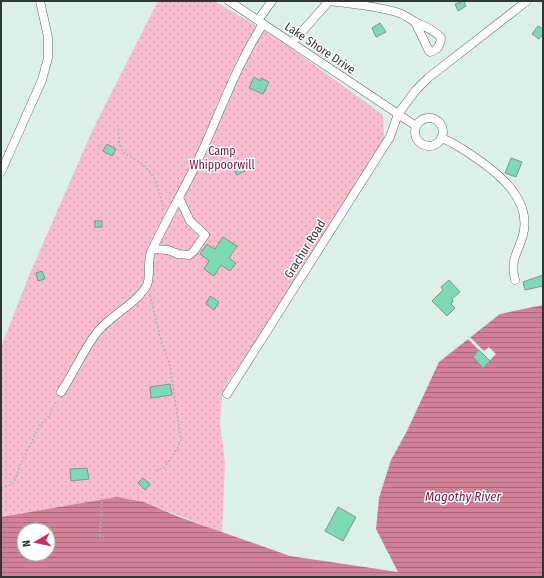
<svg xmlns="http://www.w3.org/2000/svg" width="544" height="578" font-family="'Fira Sans Condensed',sans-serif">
	<defs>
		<pattern id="park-dots" width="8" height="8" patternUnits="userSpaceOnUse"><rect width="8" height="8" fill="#f9bdcd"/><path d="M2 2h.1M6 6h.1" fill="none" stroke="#d6a3b0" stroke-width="1.8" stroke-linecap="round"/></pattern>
		<pattern id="water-rules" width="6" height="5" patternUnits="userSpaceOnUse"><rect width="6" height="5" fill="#d38199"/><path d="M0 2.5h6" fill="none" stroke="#ac6b7d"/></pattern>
	</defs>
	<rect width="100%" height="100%" fill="#dbf1e6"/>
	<path fill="url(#park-dots)" d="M158,1H214L276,37L383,115L384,139L259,337L228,382L222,396L220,422L225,464L222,532L144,502L118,497L1,517V347L28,278L93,129Z"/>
	<path fill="url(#water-rules)" fill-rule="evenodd" d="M543,305V577H1V517L117,497L144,502L179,517L290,556L398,572L376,529L379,498L391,460L407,431L439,362L500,314ZM24,530H48V554H24Z"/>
	<path fill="#dbf1e6" d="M469,336L484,351L489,347L496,354L483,367L473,357L479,350L467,338Z"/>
	<g fill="#7ddab3" stroke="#80958b">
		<path d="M464,1L466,6L458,11L455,4Z"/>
		<path d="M380,23L386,32L376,37L372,28Z"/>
		<path d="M538,26L543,29V34L539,39L532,34Z"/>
		<path d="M254,77L260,81L261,78L269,82L263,94L249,88Z"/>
		<path d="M107,144L116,149L112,156L103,151Z"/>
		<path d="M511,158L522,162L516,177L505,173Z"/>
		<path d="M241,163L245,171L237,175L233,167Z"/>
		<rect x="95" y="221" width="7" height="6"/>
		<path d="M223,237L237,246L229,258L236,263L230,271L221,265L214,276L204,269L209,261L200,254L207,244L215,249Z"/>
		<path d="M42,271L45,279L38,281L36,273Z"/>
		<path d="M543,275V286L525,290L523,282Z"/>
		<path d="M449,280L460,292L452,299L453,301L451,304L455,308L447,316L432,301L443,290L441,287Z"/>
		<path d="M210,296L219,302L214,310L206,304Z"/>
		<path d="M479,350L490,361L483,368L473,357Z"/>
		<path d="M170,384L172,395L151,398L150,387Z"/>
		<path d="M87,468L89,479L71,481L70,469Z"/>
		<path d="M143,478L150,484L145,490L138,483Z"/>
		<path d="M338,507L356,517L343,541L325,531Z"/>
	</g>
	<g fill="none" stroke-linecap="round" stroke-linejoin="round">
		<g stroke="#596d64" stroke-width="9">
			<g id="minor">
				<path d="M229,1L416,126"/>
				<path d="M329,1C351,4 378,6 399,13C405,15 410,19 415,22C425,27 434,29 441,38C440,45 438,50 430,52L428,49L415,22"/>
				<path d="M258,20L272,1"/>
				<path d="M292,43L329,1"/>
				<circle cx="429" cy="132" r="14"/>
				<path d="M441,138C453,142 463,149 473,156C497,172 529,197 524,230C521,250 509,256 515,280"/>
				<path d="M1,172L42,80L48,58V37L40,1"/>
				<path d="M153,249L168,250L178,254L189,255L194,251L205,235L190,221L179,198"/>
				<path d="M61,392C73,374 82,353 95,335C107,317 137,304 147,285C151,275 147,262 151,252C166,220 184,190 199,158C220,113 236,66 263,24"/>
				<path d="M227,394L390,137L398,114L416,90L428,78L527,1"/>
			</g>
		</g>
		<g stroke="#a3b5ac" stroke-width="1.5" stroke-dasharray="2 2" stroke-linecap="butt">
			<path d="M118,125C119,133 118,144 122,150C126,156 143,162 149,171C158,182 160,196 164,209"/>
			<path d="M150,295L161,341L170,366L181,440L178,447L165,467L156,471"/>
			<path d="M1,488L11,485L15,480L20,465L40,425L49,416L57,400"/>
			<path d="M95,536L104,537"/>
			<path d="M100,536L102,495"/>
		</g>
		<use href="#minor" stroke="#fff" stroke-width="8"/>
	</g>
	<g text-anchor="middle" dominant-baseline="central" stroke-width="3" stroke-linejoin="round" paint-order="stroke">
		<g font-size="12" fill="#2f3833" stroke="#fff">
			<text transform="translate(320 48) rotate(34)">Lake Shore Drive</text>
			<text transform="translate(305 249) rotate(-58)">Grachur Road</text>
		</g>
		<g font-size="12" fill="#7c1a41" stroke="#fff">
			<text x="222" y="151">Camp<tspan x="222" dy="14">Whippoorwill</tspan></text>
		</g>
		<g font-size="13" font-style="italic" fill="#7a1840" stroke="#fff">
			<text x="463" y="496">Magothy River</text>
		</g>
	</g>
	<rect width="544" height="578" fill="none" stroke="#2f3833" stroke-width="4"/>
	<g transform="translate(36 542) rotate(261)"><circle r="19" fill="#ffffff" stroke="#acafad"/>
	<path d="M0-3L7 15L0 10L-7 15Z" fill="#c1356b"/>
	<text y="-6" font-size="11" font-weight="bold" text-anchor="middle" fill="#2f3833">N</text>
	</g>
</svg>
